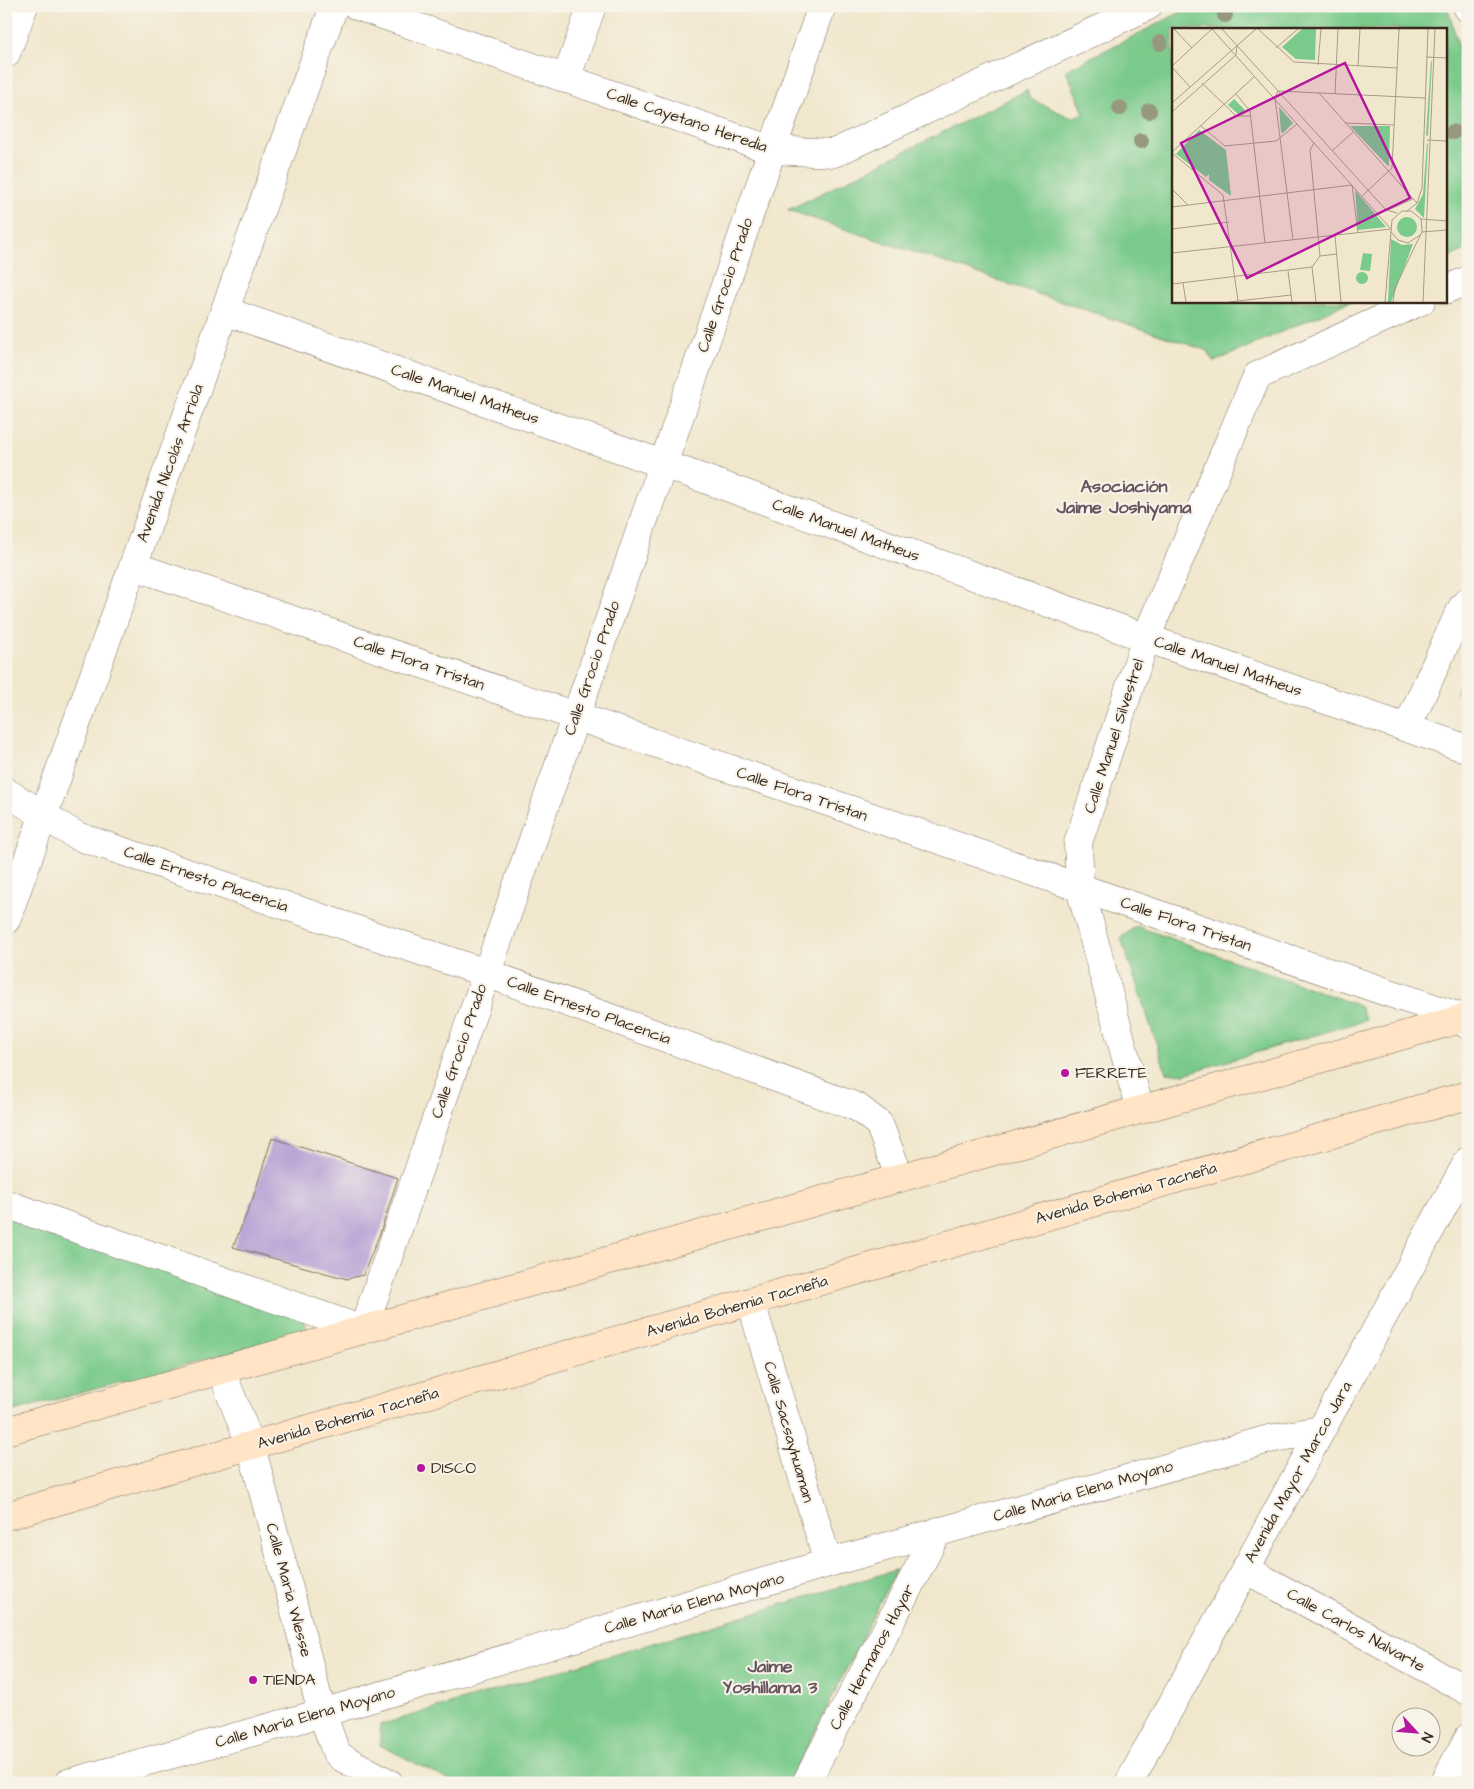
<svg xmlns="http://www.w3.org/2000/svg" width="1474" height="1789" font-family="'Architects Daughter',sans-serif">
	<rect width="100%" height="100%" fill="#f7f3e8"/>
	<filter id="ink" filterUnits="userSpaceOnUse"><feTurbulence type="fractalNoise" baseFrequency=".02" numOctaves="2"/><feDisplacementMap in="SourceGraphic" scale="10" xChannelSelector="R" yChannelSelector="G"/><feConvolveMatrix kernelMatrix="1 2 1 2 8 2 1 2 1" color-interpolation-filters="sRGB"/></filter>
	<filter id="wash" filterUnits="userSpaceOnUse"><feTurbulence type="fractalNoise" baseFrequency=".0096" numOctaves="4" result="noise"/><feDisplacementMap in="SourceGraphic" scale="20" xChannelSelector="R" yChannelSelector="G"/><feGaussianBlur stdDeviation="1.12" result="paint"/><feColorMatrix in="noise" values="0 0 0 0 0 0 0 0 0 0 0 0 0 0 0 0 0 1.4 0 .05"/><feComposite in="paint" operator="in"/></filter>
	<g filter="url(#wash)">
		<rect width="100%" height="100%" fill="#f1e7cd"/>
		<g fill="#7aca8b" stroke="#5a7a54">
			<path d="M1193,6H1447L1468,79V249L1445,259V29H1173V301H1351L1214,362L1208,351L788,210L1027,90L1030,99L1072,118L1084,113L1066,70Z"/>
			<path d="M1468,659V697L1456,693Z"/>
			<path d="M1136,926L1360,1006L1366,1020L1184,1074L1166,1072L1121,938Z"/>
			<path d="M6,1214L302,1311L308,1332L6,1413Z"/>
			<path d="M896,1570L789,1783H454L380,1745V1725Z"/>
		</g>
		<g id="blocks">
			<path fill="#b69fd4" d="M272,1138L398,1178L380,1233L363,1275L347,1279L233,1247L253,1198Z"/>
		</g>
	</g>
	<g filter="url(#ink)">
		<use href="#blocks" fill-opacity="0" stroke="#7b6c5b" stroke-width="1"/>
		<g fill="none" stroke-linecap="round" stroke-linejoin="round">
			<g stroke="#7b6c5b" stroke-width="29">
				<g id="minor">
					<path d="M357,6L772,150L834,153L1148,6"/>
					<path d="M1467,6L1468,8"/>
					<path d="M6,54L24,6"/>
					<path d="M566,79L592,6"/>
					<path d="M1445,290L1468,280"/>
					<path d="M225,311L663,464L1146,638L1459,746L1468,748"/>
					<path d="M134,566L1463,1018L1468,1025"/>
					<path d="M1407,728L1455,622L1463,606L1468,601"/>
					<path d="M6,792L77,836L486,973L857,1107L879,1124L900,1178"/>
					<path d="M1140,1110L1080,888L1078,843L1146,638L1257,376L1421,301"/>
					<path d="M6,1204L363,1330L822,6"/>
					<path d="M751,1302L828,1563"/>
					<path d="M221,1370L251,1446L322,1713L336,1752L341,1757L389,1783"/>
					<path d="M1245,1569L1468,1691"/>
					<path d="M68,1783L322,1713L828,1563L1269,1439L1321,1430"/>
					<path d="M806,1783L938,1531"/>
					<path d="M1444,1783L1468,1738"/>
				</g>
			</g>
			<g stroke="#7b6c5b" stroke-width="29">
				<g id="tertiary">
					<path d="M6,920L334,6"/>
					<path d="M1129,1783L1468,1161"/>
				</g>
			</g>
			<g stroke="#7b6c5b" stroke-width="29">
				<g id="secondary">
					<path d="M6,1431L1468,1017"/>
					<path d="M6,1516L1468,1095"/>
				</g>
			</g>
			<use href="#minor" stroke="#fff" stroke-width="28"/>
			<use href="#tertiary" stroke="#fff" stroke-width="28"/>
			<use href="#secondary" stroke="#ffe4c6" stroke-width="28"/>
		</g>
		<g fill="#97997f">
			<circle cx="1225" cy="15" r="8"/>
			<circle cx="1160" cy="43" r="8"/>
			<circle cx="1120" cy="108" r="8"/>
			<circle cx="1149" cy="111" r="8"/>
			<circle cx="1453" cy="132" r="8"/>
			<circle cx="1141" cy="141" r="8"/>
		</g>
	</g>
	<g fill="#b5179e" stroke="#f7f3e8" stroke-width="2">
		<circle cx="1065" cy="1073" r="5"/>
		<circle cx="421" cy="1468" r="5"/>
		<circle cx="253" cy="1680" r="5"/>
	</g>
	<g text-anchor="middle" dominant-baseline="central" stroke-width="4" stroke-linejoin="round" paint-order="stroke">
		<g font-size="16" fill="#3b2a1e" stroke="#f7f3e8">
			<text transform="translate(687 120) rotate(19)">Calle Cayetano Heredia</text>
			<text transform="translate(725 285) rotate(-71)">Calle Grocio Prado</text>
			<text transform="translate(465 394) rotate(19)">Calle Manuel Matheus</text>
			<text transform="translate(170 463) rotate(-70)">Avenida Nicolás Arriola</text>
			<text transform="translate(846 530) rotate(20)">Calle Manuel Matheus</text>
			<text transform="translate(419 663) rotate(19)">Calle Flora Tristan</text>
			<text transform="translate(1228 666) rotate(19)">Calle Manuel Matheus</text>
			<text transform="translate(592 668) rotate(-71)">Calle Grocio Prado</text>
			<text transform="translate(1114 736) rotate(-72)">Calle Manuel Silvestrel</text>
			<text transform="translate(802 794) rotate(19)">Calle Flora Tristan</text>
			<text transform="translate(206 879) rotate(19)">Calle Ernesto Placencia</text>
			<text transform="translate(1186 924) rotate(19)">Calle Flora Tristan</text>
			<text transform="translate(589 1010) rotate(20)">Calle Ernesto Placencia</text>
			<text transform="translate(459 1051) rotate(-71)">Calle Grocio Prado</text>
			<text transform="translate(1126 1193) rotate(-16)">Avenida Bohemia Tacneña</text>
			<text transform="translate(737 1306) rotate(-16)">Avenida Bohemia Tacneña</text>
			<text transform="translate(348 1418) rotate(-16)">Avenida Bohemia Tacneña</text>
			<text transform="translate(789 1432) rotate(74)">Calle Sacsayhuaman</text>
			<text transform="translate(1298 1472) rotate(-61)">Avenida Mayor Marco Jara</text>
			<text transform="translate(1083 1491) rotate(-16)">Calle María Elena Moyano</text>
			<text transform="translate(289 1590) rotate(75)">Calle Maria Wiesse</text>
			<text transform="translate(694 1603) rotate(-16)">Calle María Elena Moyano</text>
			<text transform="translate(1356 1630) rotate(29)">Calle Carlos Nalvarte</text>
			<text transform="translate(872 1657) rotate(-62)">Calle Hermanos Hayar</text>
			<text transform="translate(305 1717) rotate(-16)">Calle María Elena Moyano</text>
		</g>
		<g font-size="16" fill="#3b2a1e" stroke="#f7f3e8" text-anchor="start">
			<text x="1075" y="1073">FERRETE</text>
			<text x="431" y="1468">DISCO</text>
			<text x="263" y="1680">TIENDA</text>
		</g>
		<g font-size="18" font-weight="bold" fill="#66535e" stroke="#f7f3e8">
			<text x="1124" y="486">Asociación<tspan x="1124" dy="21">Jaime Joshiyama</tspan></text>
			<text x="770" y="1666">Jaime<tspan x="770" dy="21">Yoshillama 3</tspan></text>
		</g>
	</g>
	<g transform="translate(1172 28)">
		<rect width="275" height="275" fill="#f1e7cd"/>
		<path d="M130,1H144L143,32L124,31L110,19ZM259,33L260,34L256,108L254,107ZM62,71L73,82V85L66,86L56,77ZM107,79L121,95L111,105L109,104ZM178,98H218L217,137L216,138ZM27,102L54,122L59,168L37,152V146L34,149L4,126ZM255,115L256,116L252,190L243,181L251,166ZM183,162L214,199L186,202ZM225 199a10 10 0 1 1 20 0a10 10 0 1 1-20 0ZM219,211L230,217L241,216L219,274H216ZM191,225L200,226L198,243L188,242ZM184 250a6 6 0 1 1 12 0a6 6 0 1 1-12 0Z" fill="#7aca8b"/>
		<path fill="none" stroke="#a89b87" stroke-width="1" d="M2,1L20,20M40,1L218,200M50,1L214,182L225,185M86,1L122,34L225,40M104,20L126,1M254,29L275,30M146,37L149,1M0,38L40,1M186,38L188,1M0,39L18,59M30,55L64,88H79M147,65L245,175M64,66L78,83L93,215M163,66L166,1M0,75L84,1M0,84L64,27L65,18M173,95L222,97M29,98L53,118L104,113L125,96M255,112L275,113M160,123L181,104M0,124L83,48M0,125L51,167L66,273M0,161L16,177M190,168L220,140L227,1M0,179L180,157L186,205M216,182L241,171M235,183L245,175L250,160L256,1M249,191L275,193M0,201L57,194M250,204L275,202M163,208L169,274M121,212L103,70L106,63L253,70M0,225L219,201M148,228L165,226M140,239L148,228L138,122L142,115M140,239L144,274M116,243L120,274M11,255L14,274M0,256L140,239M57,274L119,267M213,274L219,204M221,274L223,260L245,214L250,204V200L249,191L239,183H230L220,192L219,204L226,212L236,215L248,207M251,274L263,1"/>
		<path fill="#b5179e" fill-opacity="0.15" stroke="#b5179e" stroke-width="2.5" d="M173,35L238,170L75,250L9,115Z"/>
		<rect width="275" height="275" fill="none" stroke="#3b2a1e" stroke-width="2.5"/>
	</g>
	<rect width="1474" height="1789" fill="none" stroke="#f7f3e8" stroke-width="25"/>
	<g transform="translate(1416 1732) rotate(116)"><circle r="24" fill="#f7f3e8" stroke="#aca397"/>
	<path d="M0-4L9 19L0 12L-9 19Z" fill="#b5179e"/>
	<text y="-8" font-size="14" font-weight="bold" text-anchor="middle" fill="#3b2a1e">N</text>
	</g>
</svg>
